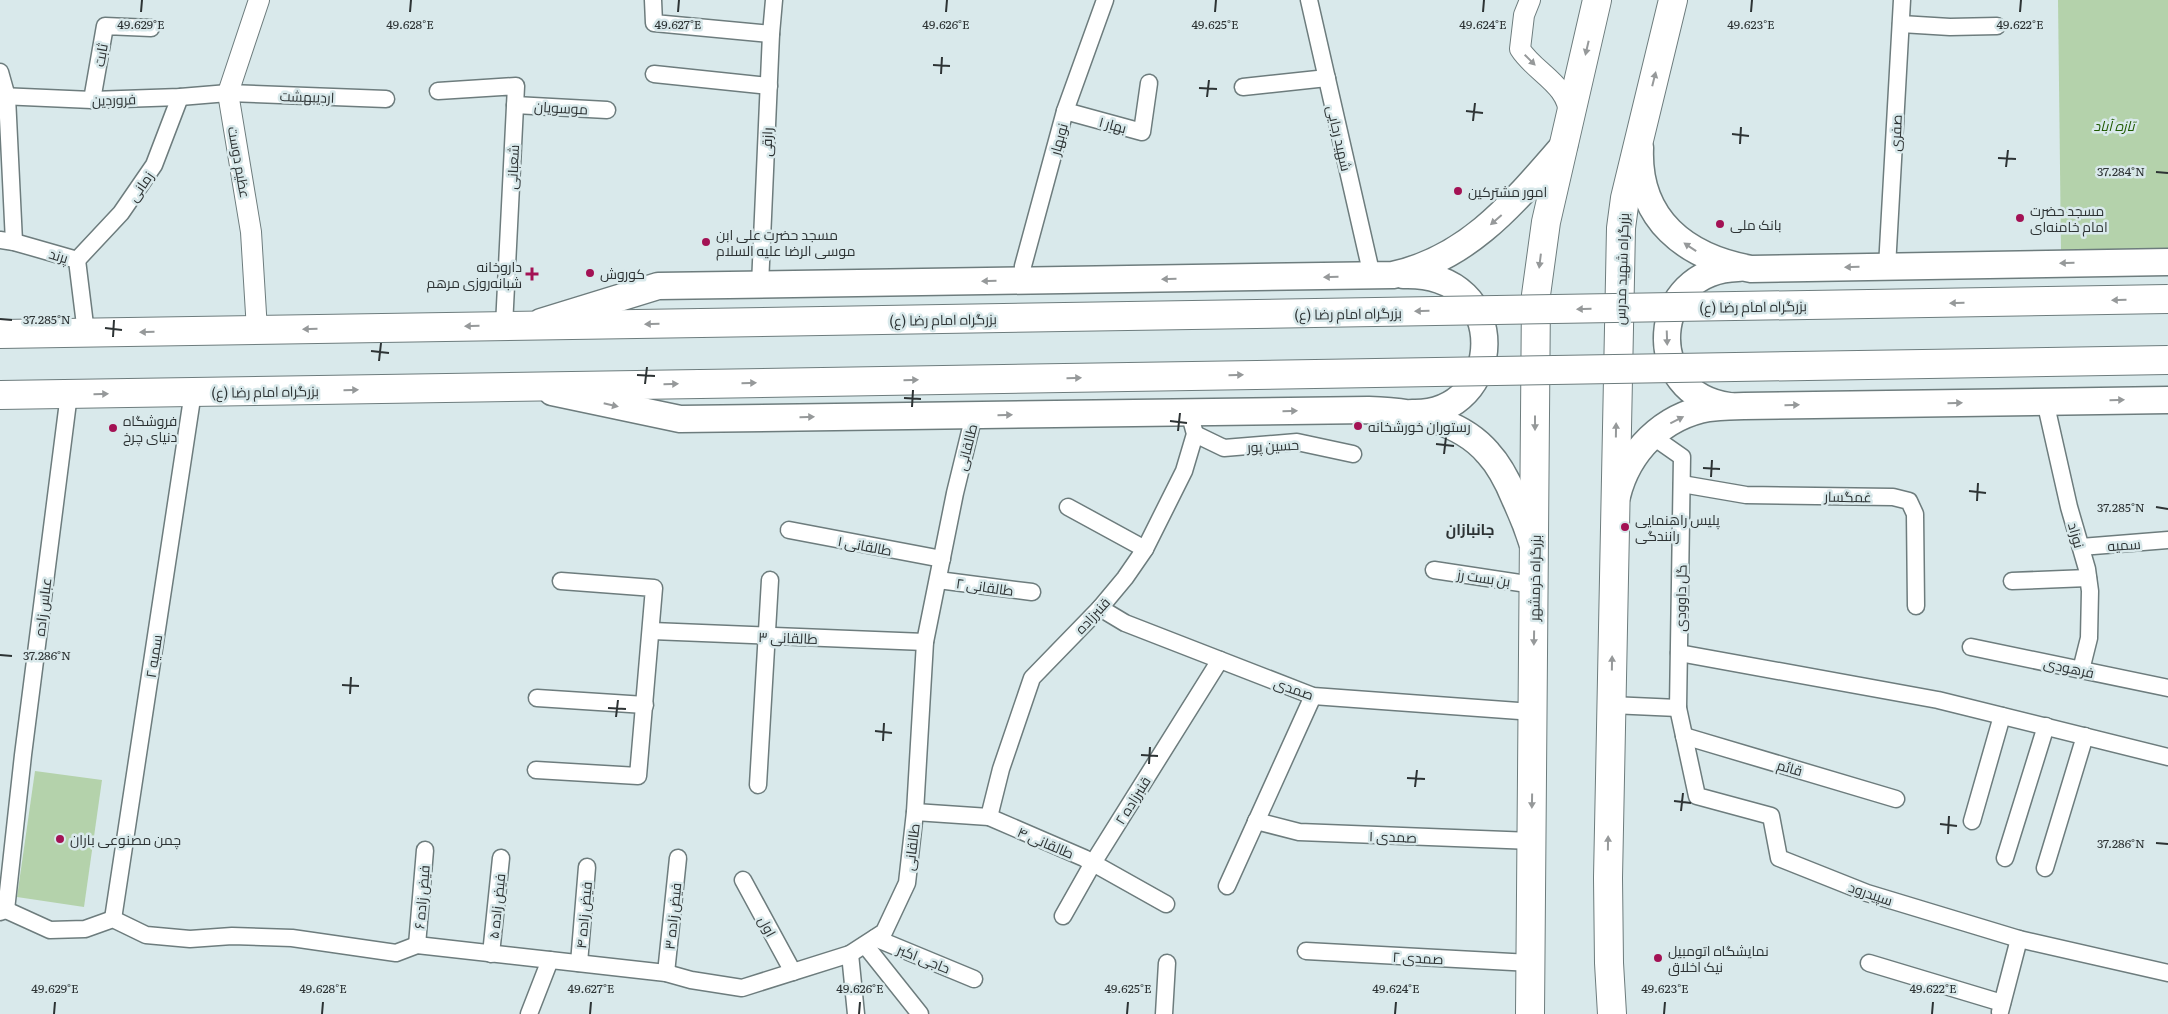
<svg xmlns="http://www.w3.org/2000/svg" width="2168" height="1014" font-family="Literata,Cairo,serif">
	<rect width="100%" height="100%" fill="#d9e9eb"/>
	<g fill="#b4d2ab">
		<path d="M2058,0H2168V250L2061,251Z"/>
		<path d="M35,771L102,780L84,907L17,897Z"/>
	</g>
	<g fill="none" stroke-linecap="round" stroke-linejoin="round">
		<g stroke="#6d7c7d" stroke-width="19">
			<g id="minor">
				<path d="M653,0L654,23L771,34"/>
				<path d="M1309,0L1372,276"/>
				<path d="M1901,24L1950,27L1997,26"/>
				<path d="M0,72L7,97L14,242"/>
				<path d="M654,74L769,86"/>
				<path d="M1243,87L1327,78"/>
				<path d="M438,91L516,86L504,326"/>
				<path d="M0,96L92,100L180,97L228,93L386,99"/>
				<path d="M92,100L105,26L151,28"/>
				<path d="M515,105L607,110"/>
				<path d="M1065,111L1142,132L1149,83"/>
				<path d="M0,240L14,242L77,260L86,333"/>
				<path d="M77,260L121,213L154,165L180,97"/>
				<path d="M1887,267L1902,0"/>
				<path d="M1022,281L1023,266L1065,111L1105,0"/>
				<path d="M760,285L771,34L774,0"/>
				<path d="M2045,401L2069,507L2087,569L2090,591L2089,638L2081,670"/>
				<path d="M1195,434L1224,448L1297,442L1353,454"/>
				<path d="M1652,436L1682,457L1678,708L1697,796L1771,816L1779,858L1867,893L2019,939L2168,973"/>
				<path d="M1682,484L1746,495L1893,497L1909,501L1915,514L1916,606"/>
				<path d="M1068,507L1145,549"/>
				<path d="M789,530L942,559"/>
				<path d="M2081,547L2168,540"/>
				<path d="M1434,570L1534,585"/>
				<path d="M938,580L1032,592"/>
				<path d="M2012,581L2088,578"/>
				<path d="M1100,608L1125,623L1313,696L1533,712"/>
				<path d="M652,631L925,642"/>
				<path d="M1971,647L2168,688"/>
				<path d="M1679,653L1938,700L2168,757"/>
				<path d="M537,698L645,705"/>
				<path d="M1611,705L1678,708"/>
				<path d="M1684,736L1896,799"/>
				<path d="M536,770L638,776L654,588L561,581"/>
				<path d="M758,785L770,580"/>
				<path d="M915,812L989,817L1084,858L1166,904"/>
				<path d="M989,817L1001,769L1032,678L1100,608L1125,578L1145,549L1184,471L1195,434L1189,412"/>
				<path d="M1256,821L1299,832L1531,841"/>
				<path d="M1972,821L2002,716"/>
				<path d="M2005,858L2046,726"/>
				<path d="M2045,868L2085,736"/>
				<path d="M743,880L793,972"/>
				<path d="M1227,886L1313,696"/>
				<path d="M6,910L23,755L69,394"/>
				<path d="M0,912L6,910L50,930L85,929L113,919L146,935L190,939L232,936L292,938L396,953L417,945L666,973L691,980L742,988L850,954L884,932L907,883L915,812L925,642L955,493L974,415"/>
				<path d="M1063,916L1093,863L1220,660"/>
				<path d="M113,919L193,392"/>
				<path d="M875,938L974,979"/>
				<path d="M417,945L425,850"/>
				<path d="M865,945L920,1014"/>
				<path d="M1306,951L1530,963"/>
				<path d="M491,954L501,858"/>
				<path d="M850,954L856,1014"/>
				<path d="M579,963L587,867"/>
				<path d="M1869,963L2002,1003"/>
				<path d="M666,973L678,858"/>
				<path d="M2000,1012L2019,939"/>
				<path d="M529,1014L550,960"/>
				<path d="M1164,1014L1167,963"/>
			</g>
		</g>
		<g stroke="#6d7c7d" stroke-width="22">
			<g id="tertiary">
				<path d="M1530,0L1524,15L1520,49C1535,73 1570,85 1569,117"/>
				<path d="M257,330L251,232L228,93L259,0"/>
			</g>
		</g>
		<g stroke="#6d7c7d" stroke-width="29">
			<g id="primary">
				<path d="M1640,148C1637,220 1686,257 1751,269L2168,262"/>
				<path d="M1403,275C1515,271 1505,416 1412,413"/>
				<path d="M541,322L658,286L1393,275C1470,258 1515,201 1564,145"/>
				<path d="M552,392L680,419L1369,410C1410,411 1460,420 1488,453C1500,466 1508,482 1515,499C1522,514 1528,529 1533,545"/>
				<path d="M1729,406C1641,394 1649,270 1738,268"/>
				<path d="M1617,496C1628,451 1663,416 1709,408C1720,407 1732,406 1744,406L2168,400"/>
			</g>
		</g>
		<g stroke="#6d7c7d" stroke-width="30">
			<g id="trunk">
				<path d="M0,334L701,323"/>
				<path d="M0,395L700,384"/>
				<path d="M1530,1014L1536,295L1546,222L1597,0"/>
				<path d="M1612,1014L1609,963L1608,878L1621,228L1625,198L1673,0"/>
			</g>
		</g>
		<use href="#minor" stroke="#fff" stroke-width="16"/>
		<use href="#tertiary" stroke="#fff" stroke-width="20"/>
		<use href="#primary" stroke="#fff" stroke-width="26"/>
		<use href="#trunk" stroke="#fff" stroke-width="28"/>
		<g stroke="#6d7c7d" stroke-width="30" stroke-linecap="butt">
			<g id="trunk-bridge">
				<path d="M701,323L2168,299"/>
				<path d="M700,384L2168,360"/>
			</g>
		</g>
		<use href="#trunk-bridge" stroke="#fff" stroke-width="28"/>
	</g>
	<defs><path id="oneway-solid" d="M-6-.8H1V-3.2L6.5 0L1 3.2V.8H-6Z" transform="scale(1.25)"/></defs>
	<g fill="#96999a">
		<use href="#oneway-solid" transform="translate(1587 48) rotate(103)"/>
		<use href="#oneway-solid" transform="translate(1530 60) rotate(45)"/>
		<use href="#oneway-solid" transform="translate(1654 79) rotate(-76)"/>
		<use href="#oneway-solid" transform="translate(1496 220) rotate(139)"/>
		<use href="#oneway-solid" transform="translate(1690 247) rotate(-146)"/>
		<use href="#oneway-solid" transform="translate(1540 261) rotate(97)"/>
		<use href="#oneway-solid" transform="translate(2067 263) rotate(179)"/>
		<use href="#oneway-solid" transform="translate(1852 267) rotate(179)"/>
		<use href="#oneway-solid" transform="translate(1331 277) rotate(179)"/>
		<use href="#oneway-solid" transform="translate(1169 279) rotate(179)"/>
		<use href="#oneway-solid" transform="translate(989 281) rotate(179)"/>
		<use href="#oneway-solid" transform="translate(2119 300) rotate(179)"/>
		<use href="#oneway-solid" transform="translate(1957 303) rotate(179)"/>
		<use href="#oneway-solid" transform="translate(1584 309) rotate(179)"/>
		<use href="#oneway-solid" transform="translate(1422 311) rotate(179)"/>
		<use href="#oneway-solid" transform="translate(652 324) rotate(179)"/>
		<use href="#oneway-solid" transform="translate(472 326) rotate(179)"/>
		<use href="#oneway-solid" transform="translate(310 329) rotate(179)"/>
		<use href="#oneway-solid" transform="translate(147 332) rotate(179)"/>
		<use href="#oneway-solid" transform="translate(1667 338) rotate(88)"/>
		<use href="#oneway-solid" transform="translate(1236 375) rotate(-1)"/>
		<use href="#oneway-solid" transform="translate(1074 378) rotate(-1)"/>
		<use href="#oneway-solid" transform="translate(911 380) rotate(-1)"/>
		<use href="#oneway-solid" transform="translate(749 383) rotate(-1)"/>
		<use href="#oneway-solid" transform="translate(671 384) rotate(-1)"/>
		<use href="#oneway-solid" transform="translate(351 390) rotate(-1)"/>
		<use href="#oneway-solid" transform="translate(101 394) rotate(-1)"/>
		<use href="#oneway-solid" transform="translate(2117 400) rotate(-1)"/>
		<use href="#oneway-solid" transform="translate(1955 403) rotate(-1)"/>
		<use href="#oneway-solid" transform="translate(611 405) rotate(13)"/>
		<use href="#oneway-solid" transform="translate(1792 405) rotate(-1)"/>
		<use href="#oneway-solid" transform="translate(1290 411) rotate(-1)"/>
		<use href="#oneway-solid" transform="translate(1005 415) rotate(-1)"/>
		<use href="#oneway-solid" transform="translate(807 417) rotate(-1)"/>
		<use href="#oneway-solid" transform="translate(1677 420) rotate(-27)"/>
		<use href="#oneway-solid" transform="translate(1535 423) rotate(90)"/>
		<use href="#oneway-solid" transform="translate(1616 430) rotate(-89)"/>
		<use href="#oneway-solid" transform="translate(1534 638) rotate(91)"/>
		<use href="#oneway-solid" transform="translate(1612 663) rotate(-89)"/>
		<use href="#oneway-solid" transform="translate(1532 801) rotate(91)"/>
		<use href="#oneway-solid" transform="translate(1608 843) rotate(-89)"/>
	</g>
	<path fill="none" stroke="#2d3334" stroke-width="2" d="M141,12L142,0M410,12L411,0M678,12L679,0M946,12L947,0M1215,12L1216,0M1483,12L1484,0M1751,12L1752,0M2020,12L2021,0M933,65L950,66M941,74L942,57M1199,88L1217,89M1207,97L1209,80M1466,111L1483,113M1473,121L1475,103M1732,134L1749,136M1740,144L1741,127M1998,158L2016,159M2006,167L2008,150M2156,172L2168,173M0,319L12,320M105,328L122,330M113,337L114,320M371,351L389,353M379,361L381,343M637,375L655,376M645,384L647,367M904,398L921,399M912,407L913,390M1170,421L1187,423M1178,431L1180,413M1436,444L1454,446M1444,454L1446,437M1703,468L1720,469M1711,477L1712,460M1969,491L1986,493M1977,501L1978,483M2156,507L2168,509M0,655L12,656M342,685L359,686M350,694L351,677M608,708L626,709M616,717L618,700M875,731L892,733M883,741L884,723M1141,755L1158,756M1149,764L1150,747M1407,778L1425,779M1415,787L1417,770M1674,801L1691,803M1681,811L1683,793M1940,824L1957,826M1948,834L1949,816M2156,843L2168,844M54,1014L55,1002M322,1014L323,1002M590,1014L591,1002M859,1014L860,1002M1127,1014L1128,1002M1395,1014L1396,1002M1664,1014L1665,1002M1932,1014L1933,1002"/>
	<g fill="#a31254" stroke="#d9e9eb" stroke-width="2">
		<circle cx="1458" cy="191" r="5"/>
		<circle cx="2020" cy="218" r="5"/>
		<circle cx="1720" cy="224" r="5"/>
		<circle cx="706" cy="242" r="5"/>
		<circle cx="590" cy="273" r="5"/>
		<path d="M529.5 266.5h5v5h5v5h-5v5h-5v-5h-5v-5h5z"/>
		<circle cx="1358" cy="426" r="5"/>
		<circle cx="113" cy="428" r="5"/>
		<circle cx="1625" cy="527" r="5"/>
		<circle cx="60" cy="839" r="5"/>
		<circle cx="1658" cy="958" r="5"/>
	</g>
	<g text-anchor="middle" dominant-baseline="central" stroke-width="5" stroke-linejoin="round" paint-order="stroke">
		<g font-size="14" fill="#2d3334" stroke="#d9e9eb">
			<text transform="translate(100 55) rotate(-80)">ثابت</text>
			<text transform="translate(307 96) rotate(2)">اردیبهشت</text>
			<text transform="translate(114 99) rotate(-2)">فروردین</text>
			<text transform="translate(561 107) rotate(3)">موسویان</text>
			<text transform="translate(1113 124) rotate(15)">بهار ۱</text>
			<text transform="translate(1895 133) rotate(-87)">صفری</text>
			<text transform="translate(1340 138) rotate(77)">شهید رجایی</text>
			<text transform="translate(1058 139) rotate(-75)">نوبهار</text>
			<text transform="translate(766 142) rotate(-88)">رازقی</text>
			<text transform="translate(240 162) rotate(80)">عظیم دوست</text>
			<text transform="translate(512 167) rotate(-87)">شعبانی</text>
			<text transform="translate(140 186) rotate(-55)">زمانی</text>
			<text transform="translate(59 255) rotate(17)">پرند</text>
			<text transform="translate(1621 269) rotate(-88)">بزرگراه شهید مدرس</text>
			<text transform="translate(1753 306) rotate(-1)">بزرگراه امام رضا (ع)</text>
			<text transform="translate(1348 313) rotate(-1)">بزرگراه امام رضا (ع)</text>
			<text transform="translate(943 319) rotate(-1)">بزرگراه امام رضا (ع)</text>
			<text transform="translate(265 391) rotate(-1)">بزرگراه امام رضا (ع)</text>
			<text transform="translate(1273 445) rotate(-3)">حسین پور</text>
			<text transform="translate(966 447) rotate(-76)">طالقانی</text>
			<text transform="translate(1848 496) rotate(1)">غمگسار</text>
			<text transform="translate(2077 535) rotate(74)">نوزاد</text>
			<text transform="translate(2124 544) rotate(-4)">سمیه</text>
			<text transform="translate(865 545) rotate(11)">طالقانی ۱</text>
			<text transform="translate(1484 577) rotate(8)">بن بست رز</text>
			<text transform="translate(1534 578) rotate(-89)">بزرگراه خرمشهر</text>
			<text transform="translate(985 586) rotate(8)">طالقانی ۲</text>
			<text transform="translate(1680 598) rotate(-89)">گل داوودی</text>
			<text transform="translate(42 607) rotate(-83)">عباس زاده</text>
			<text transform="translate(1092 615) rotate(-47)">قنبرزاده</text>
			<text transform="translate(788 637) rotate(2)">طالقانی ۳</text>
			<text transform="translate(153 656) rotate(-81)">سمیه ۲</text>
			<text transform="translate(2069 667) rotate(12)">فرهودی</text>
			<text transform="translate(1294 688) rotate(19)">صمدی</text>
			<text transform="translate(1790 767) rotate(16)">قائم</text>
			<text transform="translate(1132 800) rotate(-58)">قنبرزاده ۲</text>
			<text transform="translate(1393 836) rotate(2)">صمدی ۱</text>
			<text transform="translate(1046 842) rotate(23)">طالقانی ۴</text>
			<text transform="translate(911 847) rotate(-83)">طالقانی</text>
			<text transform="translate(1871 893) rotate(19)">سپیدرود</text>
			<text transform="translate(421 897) rotate(-85)">فیض زاده ۶</text>
			<text transform="translate(496 906) rotate(-84)">فیض زاده ۵</text>
			<text transform="translate(583 915) rotate(-85)">فیض زاده ۴</text>
			<text transform="translate(672 916) rotate(-84)">فیض زاده ۳</text>
			<text transform="translate(768 926) rotate(62)">اول</text>
			<text transform="translate(1418 957) rotate(3)">صمدی ۲</text>
			<text transform="translate(924 958) rotate(22)">حاجی اکبر</text>
		</g>
		<g font-size="14" font-style="italic" fill="#1f5a00" stroke="#d9e9eb">
			<text x="2114" y="125">تازه آباد</text>
		</g>
		<g font-size="14" fill="#2d3334" stroke="#d9e9eb" text-anchor="start">
			<text x="1468" y="191">امور مشترکین</text>
			<text x="2030" y="210">مسجد حضرت<tspan x="2030" dy="16">امام خامنه‌ای</tspan></text>
			<text x="1730" y="224">بانک ملی</text>
			<text x="716" y="234">مسجد حضرت علی ابن<tspan x="716" dy="16">موسی الرضا علیه السلام</tspan></text>
			<text x="522" y="266" text-anchor="end">داروخانه<tspan x="522" dy="16">شبانه‌روزی مرهم</tspan></text>
			<text x="600" y="273">کوروش</text>
			<text x="123" y="420">فروشگاه<tspan x="123" dy="16">دنیای چرخ</tspan></text>
			<text x="1368" y="426">رستوران خورشخانه</text>
			<text x="1635" y="519">پلیس راهنمایی<tspan x="1635" dy="16">رانندگی</tspan></text>
			<text x="70" y="839">چمن مصنوعی باران</text>
			<text x="1668" y="950">نمایشگاه اتومبیل<tspan x="1668" dy="16">نیک اخلاق</tspan></text>
		</g>
		<g font-size="15" font-weight="bold" fill="#2d3334" stroke="#d9e9eb">
			<text x="1470" y="528">جانبازان</text>
		</g>
	</g>
	<g font-size="12" text-anchor="middle" fill="#2d3334" stroke="#d9e9eb" stroke-width="5" stroke-linejoin="round" paint-order="stroke">
		<text x="141" y="29">49.629°E</text>
		<text x="410" y="29">49.628°E</text>
		<text x="678" y="29">49.627°E</text>
		<text x="946" y="29">49.626°E</text>
		<text x="1215" y="29">49.625°E</text>
		<text x="1483" y="29">49.624°E</text>
		<text x="1751" y="29">49.623°E</text>
		<text x="2020" y="29">49.622°E</text>
		<text x="2121" y="176">37.284°N</text>
		<text x="47" y="324">37.285°N</text>
		<text x="2121" y="512">37.285°N</text>
		<text x="47" y="660">37.286°N</text>
		<text x="2121" y="848">37.286°N</text>
		<text x="55" y="993">49.629°E</text>
		<text x="323" y="993">49.628°E</text>
		<text x="591" y="993">49.627°E</text>
		<text x="860" y="993">49.626°E</text>
		<text x="1128" y="993">49.625°E</text>
		<text x="1396" y="993">49.624°E</text>
		<text x="1665" y="993">49.623°E</text>
		<text x="1933" y="993">49.622°E</text>
	</g>
</svg>
